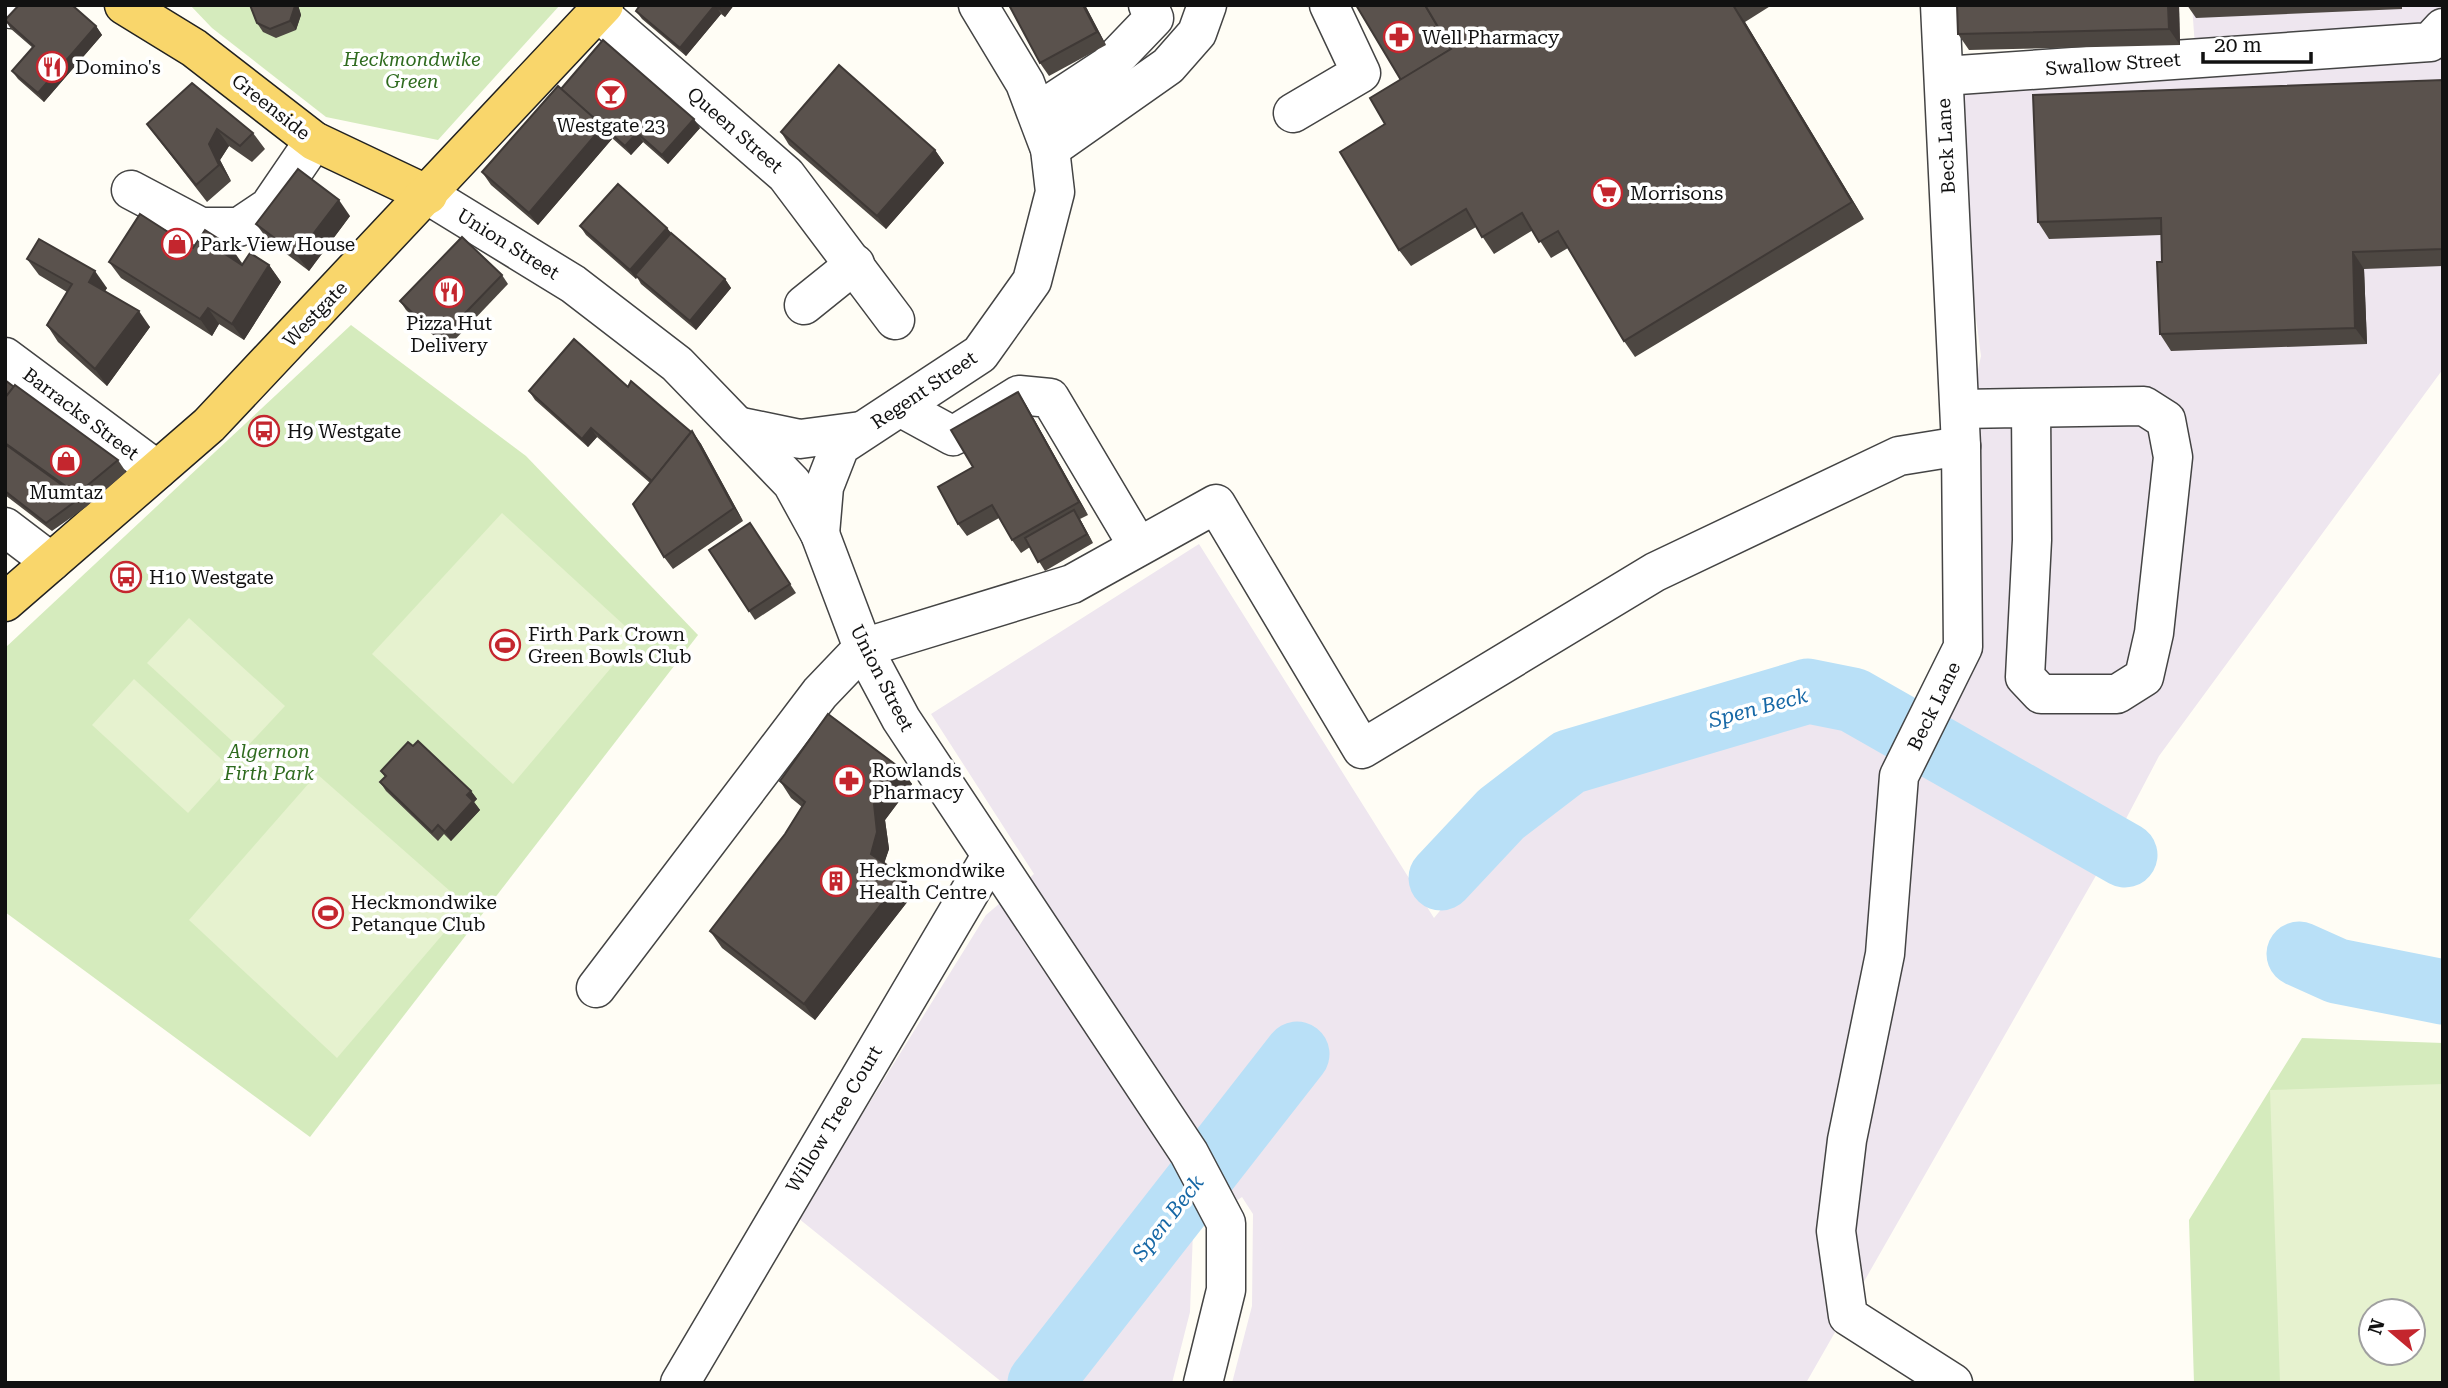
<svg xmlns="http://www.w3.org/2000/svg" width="2448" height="1388" font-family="'Roboto Serif',serif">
	<rect width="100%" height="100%" fill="#fffdf5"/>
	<path fill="#eee6ef" d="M2192,5H2443V369L2159,756L2098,872L1806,1383H1232L1252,1306L1253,1214L1242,1197L1193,1231L1190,1312L1172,1383H1070L1080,1368L1067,1383H1003L798,1218L986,915L1034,874L931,714L1199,544L1434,918L1530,801L1797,704L1905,764L1963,647L1961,446L1981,356L1944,76L2195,47Z"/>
	<g fill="#d5ebbd" fill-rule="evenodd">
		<path d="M190,5H560L438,140L326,117L212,28Z"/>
		<path d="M351,325L526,456L698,635L310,1137L5,912V648Z"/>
		<path d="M2302,1038L2443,1043V1383H2194L2189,1220ZM2371,1311H2413V1353H2371Z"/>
	</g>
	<g fill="#e6f2cf" fill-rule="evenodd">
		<path d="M502,513L637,637L513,784L372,654Z"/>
		<path d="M189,618L285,706L243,751L147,663Z"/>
		<path d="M134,679L230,767L188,813L92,725Z"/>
		<path d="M317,774L467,906L337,1058L189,920Z"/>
		<path d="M2443,1084V1383H2280L2270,1090ZM2413,1311V1353H2371V1311Z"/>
	</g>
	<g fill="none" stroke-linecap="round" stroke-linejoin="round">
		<g stroke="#b9e0f7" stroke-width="65">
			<path d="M1441,878L1501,814L1569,762L1808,691L1853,700L2125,855"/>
			<path d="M2299,954L2337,971L2443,992"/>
			<path d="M1040,1383L1297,1054"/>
		</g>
		<g stroke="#444" stroke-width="41">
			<g id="minor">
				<path d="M1940,5L1961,446L1963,647L1899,776L1885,954L1847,1140L1836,1231L1848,1316L1953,1383"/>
				<path d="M11,9L14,5"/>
				<path d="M598,12L786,175L895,320"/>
				<path d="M1944,76L2430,42L2443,28"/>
				<path d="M1038,112L1108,66L1154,18L1148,5"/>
				<path d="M1293,113L1361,73L1329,5"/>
				<path d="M1050,149L1168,66L1197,33L1207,5"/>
				<path d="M131,190L201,227H239L269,207L314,141"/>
				<path d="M428,195L573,284L677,364L792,483L820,534L863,648L901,719L1189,1153L1226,1223V1290L1203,1383"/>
				<path d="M804,305L855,264"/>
				<path d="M5,357L157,470"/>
				<path d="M900,407L953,436L1019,395L1050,398L1138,546"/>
				<path d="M1960,409L2144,406L2166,420L2173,457L2154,633L2144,677L2117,694H2041L2025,677L2032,540L2031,408"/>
				<path d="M737,426L800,439L861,431"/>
				<path d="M5,527L51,562"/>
				<path d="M820,534L824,487L840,446L980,354L1032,281L1055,192L1050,149L1025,83L978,5"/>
				<path d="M596,988L820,693L863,648L1072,584L1216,504L1362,749L1655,572L1899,456L1961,446"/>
				<path d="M680,1383L991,856"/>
			</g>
		</g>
		<g stroke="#222" stroke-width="41">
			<g id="major">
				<path d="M124,5L194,48L314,141L428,195"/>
				<path d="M5,602L209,425L604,5"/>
			</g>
		</g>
		<use href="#minor" stroke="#fff" stroke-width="38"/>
		<use href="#major" stroke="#f9d66b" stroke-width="38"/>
	</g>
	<g fill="#4d4742">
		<path d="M250,5H298L301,15L296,30L276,38L263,32L257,23Z"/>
		<path d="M640,5H734L725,17L721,14L686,56L642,19L636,11Z"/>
		<path d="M1009,5H1085L1106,45L1049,76L1040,63Z"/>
		<path d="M1356,5H1772L1745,22L1864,219L1635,357L1624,341L1568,248L1551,258L1533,230L1494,254L1476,227L1411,266L1399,250L1385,124L1401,80Z"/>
		<path d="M1957,5H2179L2180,45L1969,50L1958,34Z"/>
		<path d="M2187,5H2402V9L2196,18Z"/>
		<path d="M5,20L96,26L102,35L44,102L18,79L12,71L33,48L11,29Z"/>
		<path d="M2443,80V266L2364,269L2367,344L2171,351L2160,334L2162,262L2161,235L2049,239L2038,222Z"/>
		<path d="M561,89L700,128L668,164L643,142L631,155L612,138V139L538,225L491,185L482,172Z"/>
		<path d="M147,124L253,133L265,149L252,162L229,146L220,160L231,181L207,202L159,140Z"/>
		<path d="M781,132L935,150L944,163L886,229L789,145Z"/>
		<path d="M350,216L309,271L268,240L256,224Z"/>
		<path d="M580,226L667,228L672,234L725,279L731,288L696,330L641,284L637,277L636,279L586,235Z"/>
		<path d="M193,248L242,263L241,264L242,265H269L281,282L244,340L219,324L212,336L121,278L109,262Z"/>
		<path d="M27,259L107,288L105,291L150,327L107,386L58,342L47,325L67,292L39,275Z"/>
		<path d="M502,275L508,284L447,348L406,310L400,301Z"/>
		<path d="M5,380L118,460L126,472L86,507L52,531L5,495Z"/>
		<path d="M628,387L691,432L692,431L701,444L743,521L673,569L664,557L650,483L597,437L588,447L535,400L529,391Z"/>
		<path d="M1018,392L1026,405L1088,515L1080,519L1093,543L1045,571L1030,547L1021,553L1012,540L999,518L967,536L958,524L973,467Z"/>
		<path d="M750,523L796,593L755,620L709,550Z"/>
		<path d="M413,746L471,791L477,799L474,802L480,810L451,841L444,834L438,841L386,791L380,782L385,777L381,771Z"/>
		<path d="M900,768L912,784L885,820L889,849L884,863L903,876L915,892L815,1020L722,948L710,931L785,834L802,807L791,798L780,781Z"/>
	</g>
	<g fill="#3f3936">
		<path d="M295,5H298L301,15L296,30L290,21Z"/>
		<path d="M715,5L721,14L686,56L680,48Z"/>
		<path d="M721,5H734L725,17L719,9Z"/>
		<path d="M1083,5H1085L1106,45L1097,32Z"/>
		<path d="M1733,5L1745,22L1864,219L1852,202Z"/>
		<path d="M2168,5H2179L2180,45L2169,29Z"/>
		<path d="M96,26L102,35L44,102L38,93Z"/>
		<path d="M694,119L700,128L668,164L662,155Z"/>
		<path d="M603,126L612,139L538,225L529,213Z"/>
		<path d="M217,129L229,146L220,160L231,181L219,165L209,144Z"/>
		<path d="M637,133L643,142L631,155L625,146Z"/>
		<path d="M935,150L944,163L886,229L877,216Z"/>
		<path d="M339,200L350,216L309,271L297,255Z"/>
		<path d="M667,228L673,236L635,275L637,277L636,279L630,270Z"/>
		<path d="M230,246L242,263L236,271L225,254Z"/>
		<path d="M2353,252L2364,269L2367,344L2355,328Z"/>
		<path d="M269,265L281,282L244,340L232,324Z"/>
		<path d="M95,271L107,288L101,298L89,282Z"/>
		<path d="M725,279L731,288L696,330L690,321Z"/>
		<path d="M208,308L219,324L212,336L200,319Z"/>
		<path d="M139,311L150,327L107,386L95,369Z"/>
		<path d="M1018,392L1026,405L1088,515L1079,502Z"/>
		<path d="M591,428L597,437L588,447L582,439Z"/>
		<path d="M692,431L701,444L743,521L734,508Z"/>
		<path d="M1074,510L1080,519L1093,543L1087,534Z"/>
		<path d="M900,768L912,784L885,820L889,849L882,870L871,854L874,804Z"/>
		<path d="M471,791L477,799L474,802L480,810L451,841L445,832L467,795Z"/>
		<path d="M903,876L915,892L815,1020L804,1004Z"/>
	</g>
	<g fill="#5a524d" stroke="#3f3936" stroke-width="2">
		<path d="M19,5H72L96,26L38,93L12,71L34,46L5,20Z"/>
		<path d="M250,5H295V6L290,21L270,29L257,23Z"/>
		<path d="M640,5H721L719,9L715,5L680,48L636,11Z"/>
		<path d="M1009,5H1083L1097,32L1040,63Z"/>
		<path d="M1356,5H1425L1451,49L1401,80Z"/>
		<path d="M1425,5H1733L1852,202L1624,341L1558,231L1539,242L1522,213L1482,237L1466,209L1399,250L1340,152L1385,124L1370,98L1451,49Z"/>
		<path d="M1957,5H2168L2169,29L1958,34Z"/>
		<path d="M603,40L694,119L662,155L637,133L625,146L561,89Z"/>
		<path d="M839,65L935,150L877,216L781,132Z"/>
		<path d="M2443,80V249L2353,252L2355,328L2160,334L2157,262H2162L2161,218L2038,222L2033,95Z"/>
		<path d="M192,83L253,133L240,146L217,129L209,144L219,165L196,185L147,124Z"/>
		<path d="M558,86L603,126L529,213L482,172Z"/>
		<path d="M298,169L339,200L297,255L256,224Z"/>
		<path d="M618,184L667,228L630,270L580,226Z"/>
		<path d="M140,214L193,248L205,230L230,246L225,254L242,265L250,253L269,265L232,324L208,308L200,319L109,262Z"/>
		<path d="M671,233L725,279L690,321L635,275Z"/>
		<path d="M462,237L502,275L440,339L400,301Z"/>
		<path d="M39,239L95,271L89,282L139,311L95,369L47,325L72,284L27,259Z"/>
		<path d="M574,339L628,387L631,381L691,432L652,481L591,428L582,439L529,391Z"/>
		<path d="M5,380L14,387L5,398Z"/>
		<path d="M15,385L118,460L77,494L5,443V398Z"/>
		<path d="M1018,392L1079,502L1012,540L992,505L958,524L938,487L973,467L951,430Z"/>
		<path d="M692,431L734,508L664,557L633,504Z"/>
		<path d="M5,444L80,498L46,523L5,491Z"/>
		<path d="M1074,510L1087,534L1038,562L1025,538Z"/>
		<path d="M750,523L790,584L749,611L709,550Z"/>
		<path d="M828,714L900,768L874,804L877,832L871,854L903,876L804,1004L710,931L785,834L805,802L780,781Z"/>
		<path d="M418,741L471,791L467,795L473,801L445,832L438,825L432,832L380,782L386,776L381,771L408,742L413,746Z"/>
	</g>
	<defs>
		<g id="pharmacy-ring" transform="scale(1.575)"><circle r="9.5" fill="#fff" stroke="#c4262e" stroke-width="1.5"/><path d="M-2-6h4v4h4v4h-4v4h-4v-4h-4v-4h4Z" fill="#c4262e"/></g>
		<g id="restaurant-ring" transform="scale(1.575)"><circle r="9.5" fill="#fff" stroke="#c4262e" stroke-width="1.5"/><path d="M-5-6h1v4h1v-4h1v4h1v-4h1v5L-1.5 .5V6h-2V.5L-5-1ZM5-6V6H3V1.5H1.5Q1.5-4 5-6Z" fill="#c4262e"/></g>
		<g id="bar-ring" transform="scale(1.575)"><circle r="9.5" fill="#fff" stroke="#c4262e" stroke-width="1.5"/><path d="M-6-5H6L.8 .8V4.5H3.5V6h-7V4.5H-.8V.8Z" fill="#c4262e"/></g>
		<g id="supermarket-ring" transform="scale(1.575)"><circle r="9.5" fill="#fff" stroke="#c4262e" stroke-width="1.5"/><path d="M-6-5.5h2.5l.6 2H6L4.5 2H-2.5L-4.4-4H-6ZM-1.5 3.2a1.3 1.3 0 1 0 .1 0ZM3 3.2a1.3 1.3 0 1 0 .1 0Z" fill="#c4262e"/></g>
		<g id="shop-ring" transform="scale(1.575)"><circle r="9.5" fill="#fff" stroke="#c4262e" stroke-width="1.5"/><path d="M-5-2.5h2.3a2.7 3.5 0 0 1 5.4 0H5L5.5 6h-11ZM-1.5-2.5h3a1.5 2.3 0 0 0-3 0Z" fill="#c4262e"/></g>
		<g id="bus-ring" transform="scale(1.575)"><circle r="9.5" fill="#fff" stroke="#c4262e" stroke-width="1.5"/><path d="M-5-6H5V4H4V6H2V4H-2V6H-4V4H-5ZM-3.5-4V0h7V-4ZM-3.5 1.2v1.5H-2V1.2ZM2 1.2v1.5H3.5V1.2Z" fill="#c4262e"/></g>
		<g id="stadium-ring" transform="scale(1.575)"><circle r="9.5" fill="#fff" stroke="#c4262e" stroke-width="1.5"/><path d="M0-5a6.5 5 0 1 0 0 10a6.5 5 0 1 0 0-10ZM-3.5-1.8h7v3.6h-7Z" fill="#c4262e"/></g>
		<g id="building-ring" transform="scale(1.575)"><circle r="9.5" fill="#fff" stroke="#c4262e" stroke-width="1.5"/><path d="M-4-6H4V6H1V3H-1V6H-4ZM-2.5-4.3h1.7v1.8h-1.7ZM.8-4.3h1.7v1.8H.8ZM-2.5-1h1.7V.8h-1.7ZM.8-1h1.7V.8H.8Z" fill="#c4262e"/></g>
	</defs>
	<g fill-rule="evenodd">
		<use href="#pharmacy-ring" x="1399" y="37"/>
		<use href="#restaurant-ring" x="52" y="67"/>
		<use href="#bar-ring" x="611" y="94"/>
		<use href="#supermarket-ring" x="1607" y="193"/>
		<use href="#shop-ring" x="177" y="244"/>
		<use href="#restaurant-ring" x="449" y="292"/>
		<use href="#bus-ring" x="264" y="431"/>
		<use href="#shop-ring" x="66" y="461"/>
		<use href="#bus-ring" x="126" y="577"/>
		<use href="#stadium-ring" x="505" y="645"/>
		<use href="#pharmacy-ring" x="849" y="781"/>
		<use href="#building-ring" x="836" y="881"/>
		<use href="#stadium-ring" x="328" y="913"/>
	</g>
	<g text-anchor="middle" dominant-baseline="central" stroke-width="7" stroke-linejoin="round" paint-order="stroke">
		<g font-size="19" fill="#111" stroke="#fff" text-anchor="start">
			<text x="1422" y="37">Well Pharmacy</text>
			<text x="75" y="67">Domino's</text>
			<text x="611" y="125" text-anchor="middle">Westgate 23</text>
			<text x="1630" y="193">Morrisons</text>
			<text x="200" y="244">Park View House</text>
			<text x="449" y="323" text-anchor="middle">Pizza Hut<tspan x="449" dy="22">Delivery</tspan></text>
			<text x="287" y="431">H9 Westgate</text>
			<text x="66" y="492" text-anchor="middle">Mumtaz</text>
			<text x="149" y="577">H10 Westgate</text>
			<text x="528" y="634">Firth Park Crown<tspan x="528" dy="22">Green Bowls Club</tspan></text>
			<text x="872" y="770">Rowlands<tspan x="872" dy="22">Pharmacy</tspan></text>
			<text x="859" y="870">Heckmondwike<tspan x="859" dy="22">Health Centre</tspan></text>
			<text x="351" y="902">Heckmondwike<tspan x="351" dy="22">Petanque Club</tspan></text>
		</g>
		<g font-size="19" font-style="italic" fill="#2f6b1f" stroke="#fff">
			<text x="412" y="59">Heckmondwike<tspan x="412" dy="22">Green</tspan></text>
			<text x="269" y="751">Algernon<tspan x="269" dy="22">Firth Park</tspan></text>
		</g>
		<g font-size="19" fill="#111" stroke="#fff">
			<text transform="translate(2113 64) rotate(-4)">Swallow Street</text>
			<text transform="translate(271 107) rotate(38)">Greenside</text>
			<text transform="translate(735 130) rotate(41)">Queen Street</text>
			<text transform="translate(1946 146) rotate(-93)">Beck Lane</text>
			<text transform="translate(508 244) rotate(32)">Union Street</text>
			<text transform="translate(315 314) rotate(-46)">Westgate</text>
			<text transform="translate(924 390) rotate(-34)">Regent Street</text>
			<text transform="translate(81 414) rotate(37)">Barracks Street</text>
			<text transform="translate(882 678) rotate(63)">Union Street</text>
			<text transform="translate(1934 706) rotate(-64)">Beck Lane</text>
			<text transform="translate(834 1119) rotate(-59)">Willow Tree Court</text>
		</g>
		<g font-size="21" font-style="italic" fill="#1768a6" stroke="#fff">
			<text transform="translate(1758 708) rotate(-15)">Spen Beck</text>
			<text transform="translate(1168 1218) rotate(-52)">Spen Beck</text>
		</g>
	</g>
	<rect width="2448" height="1388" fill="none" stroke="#111111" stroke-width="14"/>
	<g transform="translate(2392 1332) rotate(289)"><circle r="33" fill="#ffffff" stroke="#a0a0a0" stroke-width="2"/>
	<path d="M0-5L12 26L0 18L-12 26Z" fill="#c4262e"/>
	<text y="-10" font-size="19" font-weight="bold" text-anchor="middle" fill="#111111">N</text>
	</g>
	<path d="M2203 52v10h108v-10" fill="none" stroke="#111111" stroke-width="3.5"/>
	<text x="2214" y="52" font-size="21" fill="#111111" stroke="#ffffff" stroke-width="5" paint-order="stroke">20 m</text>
</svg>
